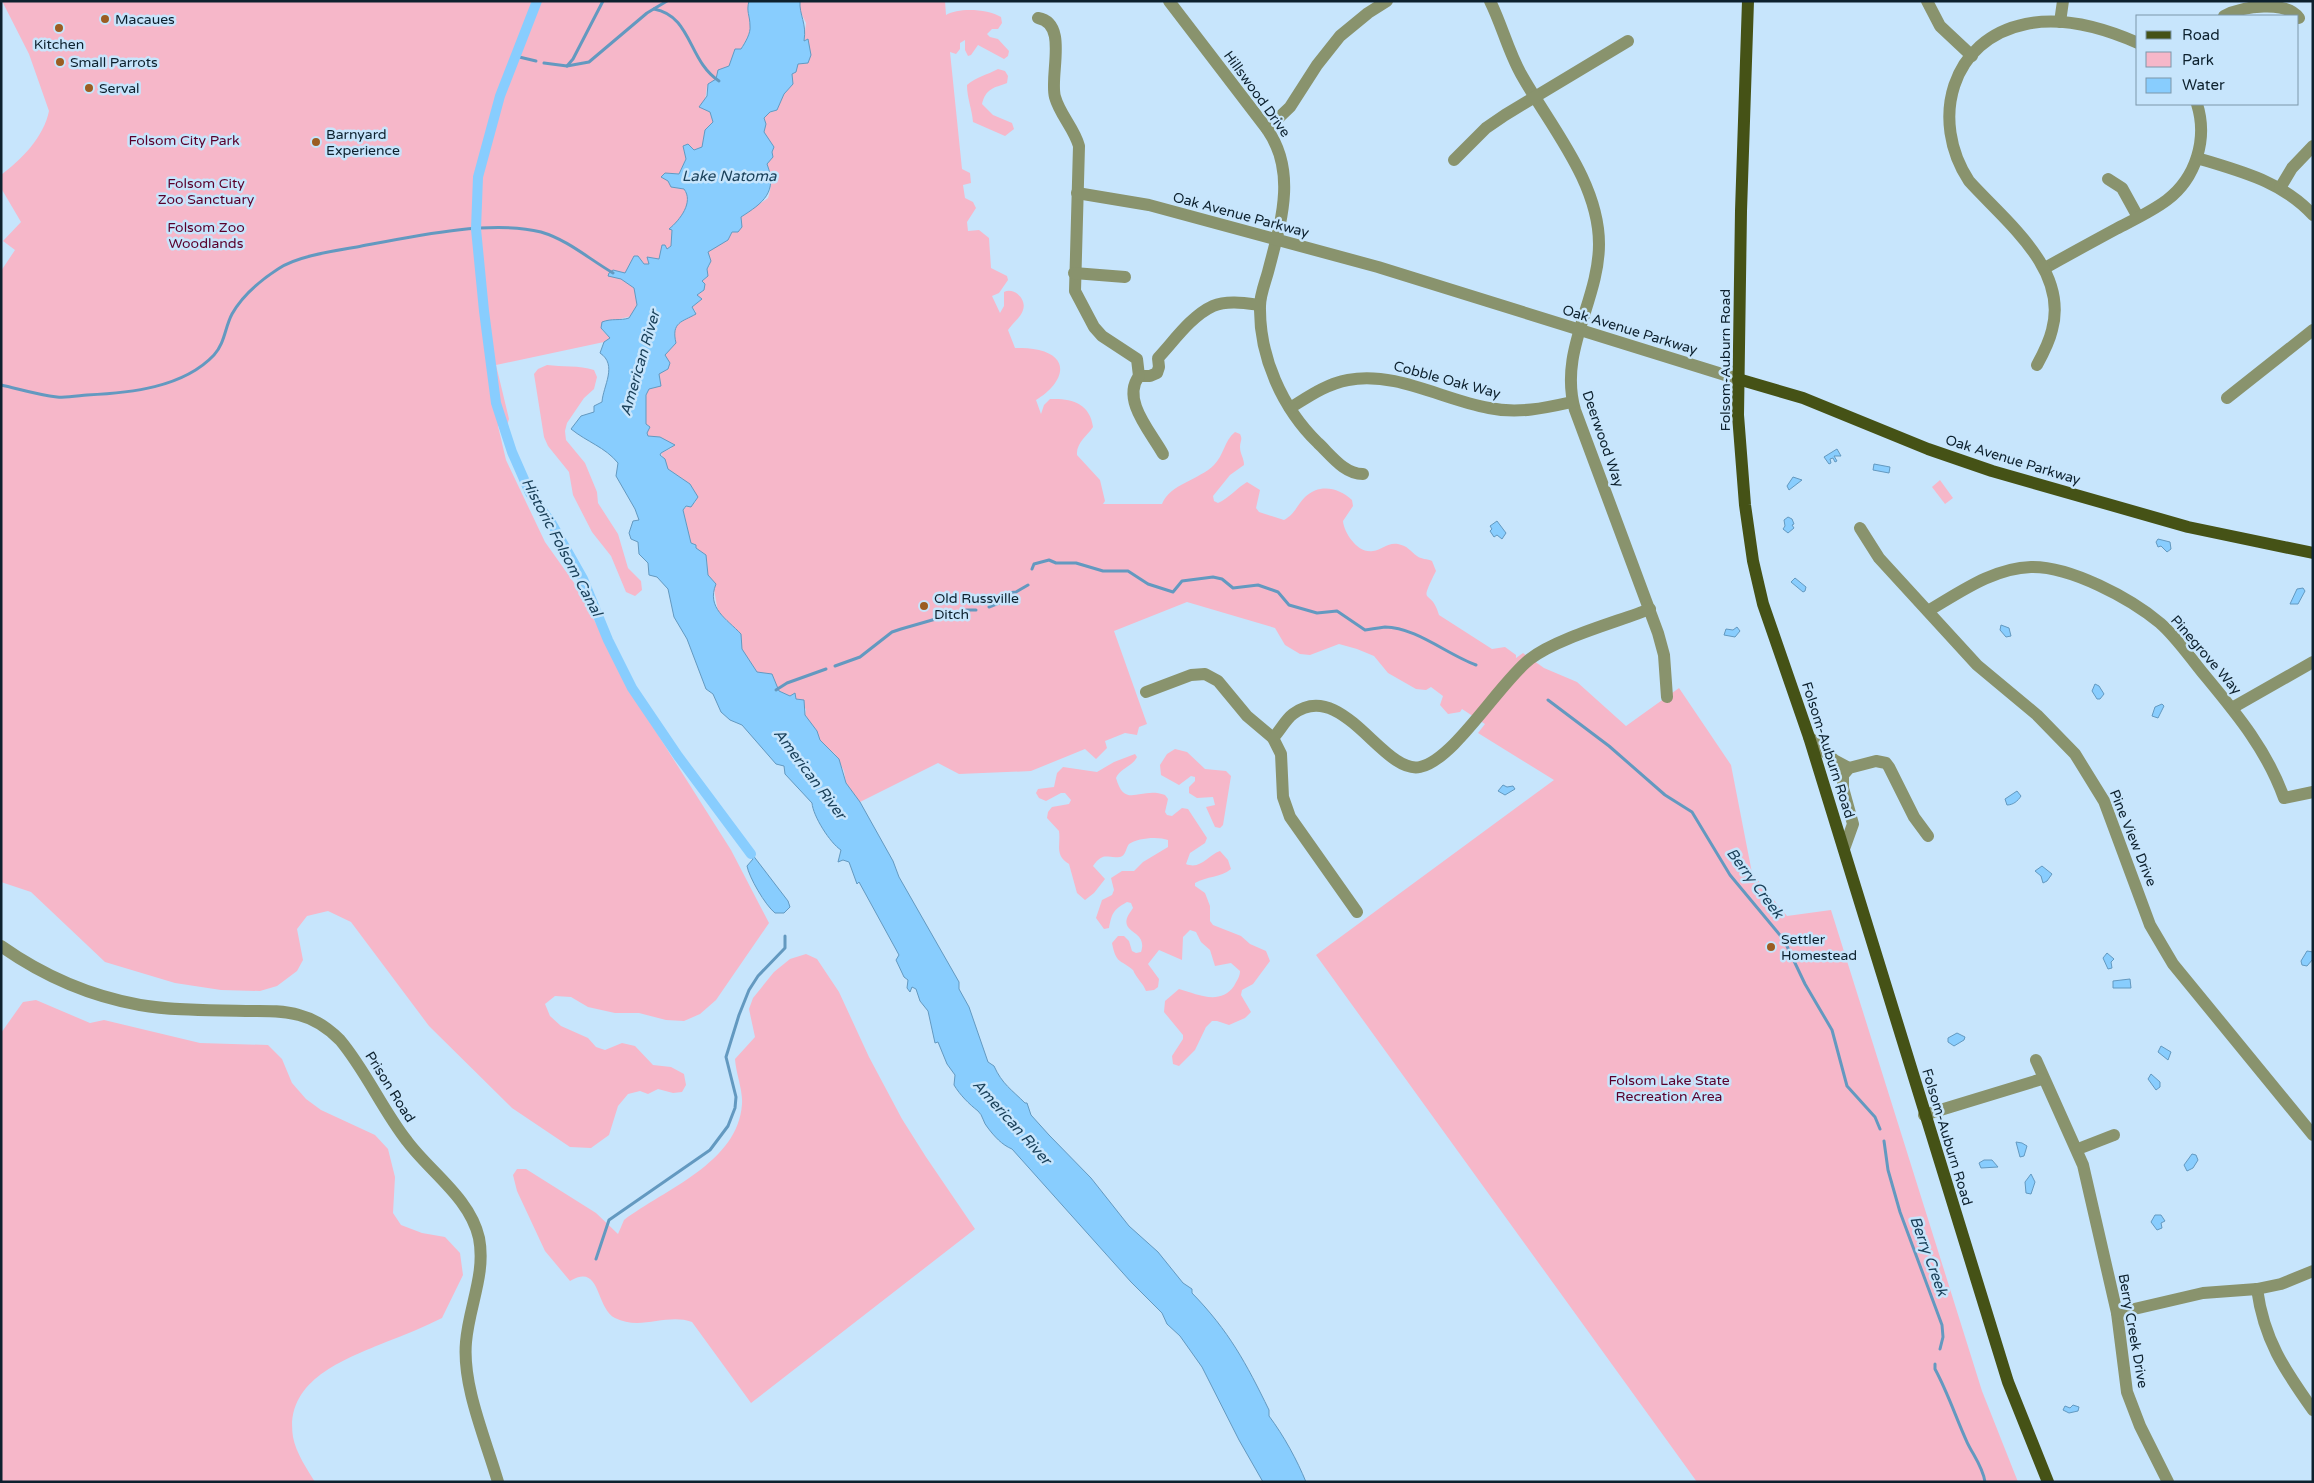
<svg xmlns="http://www.w3.org/2000/svg" width="2314" height="1483" font-family="'Varela Round',sans-serif">
	<rect width="100%" height="100%" fill="#c7e5fc"/>
	<g fill="#f6b7c9">
		<path d="M2,1H749C746,12 750,15 750,26C751,33 744,43 741,49H735L729,66L722,69L716,79L707,86L704,108L710,112L713,122L705,130L702,147L694,150L688,144L683,146L686,158L679,174L668,173L671,187L684,189C694,202 680,220 670,229L672,230L671,246L661,252L659,259L648,258L649,264H644L641,260L625,273L613,270L636,290L637,305L632,316L615,320L602,330L610,338L604,342L496,365L509,419L507,425L498,426L506,460L545,542L577,587L634,697L731,850L769,923L716,1000L700,1014L684,1021L666,1020L639,1013H615L588,1007L571,997L555,996L545,1004L550,1016L561,1026L588,1038L596,1047L605,1050L622,1043L635,1046L653,1065L671,1067L684,1074L686,1085L682,1092L673,1093L658,1089L648,1094L640,1091L628,1094L618,1106L609,1135L591,1148L570,1147L512,1108L429,1026L351,922L328,911L307,916L297,929L303,960L297,971L277,986L260,991L221,990L175,983L105,962L31,892L1,882V271L15,250L3,241L21,222L1,188V175C21,160 44,137 49,111L29,54Z"/>
		<path d="M800,1H945L946,15C959,7 988,9 1001,17L1002,23L998,29H992L987,34L990,37L998,39L1009,51L1008,56L1004,59L978,45L971,55L968,56L965,50V40L960,43V49L956,54L950,52L962,169L970,173L971,183L963,185L965,198L973,202L976,208L967,222L968,231L979,230L989,238L991,268L1007,276L1008,280L999,293L992,296L1000,313L1004,306V292C1014,287 1027,299 1023,310C1021,317 1012,324 1008,330L1015,348C1023,348 1031,348 1039,350C1075,359 1059,387 1036,400L1041,414L1044,405L1050,399C1071,398 1090,403 1093,427C1087,436 1076,443 1077,455L1100,480L1105,501L1103,504H1162C1170,484 1199,480 1214,465C1224,455 1224,441 1235,432L1240,434C1243,440 1240,441 1240,447C1240,454 1244,458 1244,465L1230,475L1213,496L1214,501L1218,503C1229,498 1237,488 1247,482L1260,490L1256,508L1259,512L1284,520C1295,514 1297,505 1305,497C1320,483 1339,488 1352,500L1353,506L1343,521C1344,533 1358,554 1373,551C1382,550 1388,542 1398,544C1408,546 1410,551 1417,556C1420,559 1428,559 1432,561L1436,571C1417,609 1431,586 1439,615L1492,649L1505,647L1516,655V658L1523,653L1544,668L1577,682L1626,726L1679,688L1731,765L1752,873L1787,916L1831,910L1982,1391L2018,1482H1697L1316,955L1554,780L1478,733L1485,724L1462,709L1460,712L1448,714L1440,705L1443,696L1431,687L1426,690L1416,689L1388,673L1374,656L1357,649L1339,644L1310,655L1300,654L1285,645L1275,628L1187,602L1114,631L1147,724L1139,727L1137,735L1125,733L1105,741L1107,748L1096,759L1085,749L1031,771L959,774L938,763L860,802L846,783L844,771L835,754L819,740L817,731L805,715L806,709L796,699L795,694L790,696L779,691C775,681 768,674 757,672L742,649L737,630L718,612L714,589L716,584L708,575L707,560L691,543L683,509L696,502L690,484L668,469L661,453L672,448L658,438L648,436C643,424 644,401 648,389L661,385L659,374L670,364L665,355L676,343C671,320 684,323 696,312L692,307L700,301L697,295L704,290L705,284L702,281L708,276L707,269L710,265L708,252C719,240 738,235 741,217L768,198C772,187 772,175 767,164L773,157L772,152L774,147L764,132L766,124L764,119L766,114L777,110L784,94L793,84L792,74L798,64L808,63L807,39L804,41L806,23L799,9Z"/>
		<path d="M998,69L1005,71L1008,76L1007,83C994,88 986,88 982,104L993,115L1012,123L1014,129L1005,136L973,122C972,109 967,98 967,85C976,77 987,75 998,69Z"/>
		<path d="M547,365C562,367 579,365 594,370L597,377L594,389L584,398L567,423L565,431L566,440L585,463L597,492L598,503L618,534L628,568L641,581L642,590L635,596L626,592L611,556L592,532L573,495L569,472L548,446L544,437L534,374L538,369Z"/>
		<path d="M1940,480L1953,498L1945,504L1932,487Z"/>
		<path d="M1175,749L1187,752L1205,769L1226,771L1231,776L1223,825L1220,828L1215,827L1206,807L1215,805L1213,797L1197,798L1189,793V787L1195,781V777L1191,776L1179,785L1161,775L1160,765L1167,754Z"/>
		<path d="M1135,754L1137,757C1132,767 1120,768 1116,778C1125,810 1140,786 1165,795L1168,799L1165,812L1167,815L1172,816L1182,808L1188,809L1207,838L1205,843L1190,853L1186,864C1201,870 1208,855 1220,851L1228,860L1231,869C1220,878 1207,876 1195,883V886L1205,893L1210,906V921L1213,925L1241,936L1250,944L1266,951L1270,961L1253,984L1242,990L1241,995L1251,1012L1245,1018L1229,1025L1217,1021H1212L1206,1027L1195,1050L1179,1066L1173,1064L1172,1056L1183,1039V1035L1164,1012L1165,1001L1179,989C1197,994 1220,1006 1234,986C1237,980 1240,977 1240,971L1231,963L1215,966L1210,950L1201,942L1196,932L1190,930L1183,937L1182,960L1159,950L1148,964L1159,979L1158,987L1154,990L1146,991C1143,983 1137,979 1133,970C1120,959 1116,964 1112,943L1118,936H1124L1129,941L1132,951L1136,953L1141,952C1148,931 1122,934 1127,918C1128,915 1131,911 1133,908L1131,903L1127,902C1113,910 1112,913 1109,928L1104,929L1096,918L1102,900L1112,895L1114,890L1111,878L1122,871H1134L1143,862L1168,847V840C1158,836 1137,838 1129,844C1126,847 1126,856 1120,857C1107,859 1104,851 1093,866L1105,879L1094,893L1085,900L1077,893L1069,864C1054,855 1061,845 1059,831L1047,818L1048,812L1052,807L1069,804L1071,800L1065,793H1061L1046,801L1039,798L1036,793L1038,789L1054,787L1057,773L1063,767L1097,772L1114,762Z"/>
		<path d="M806,954L817,959L839,992L869,1057L902,1119L926,1157L975,1229L751,1403L692,1322C667,1313 640,1331 615,1318C595,1307 601,1262 570,1281L545,1251L517,1191L513,1175L517,1169H526L596,1213L618,1234L624,1220C665,1189 738,1163 742,1104C743,1090 736,1074 735,1059L755,1037L749,1009L753,998L774,972L790,959Z"/>
		<path d="M36,1000L90,1023L104,1020L200,1043L268,1045L282,1059L292,1083L306,1099L321,1110L375,1135L388,1149L395,1177L393,1213L401,1225L422,1233L445,1237L460,1253L463,1275L442,1318C424,1327 405,1335 386,1342C345,1359 284,1380 293,1437C296,1453 307,1469 315,1482H1V1033L23,1002Z"/>
	</g>
	<g fill="#88cdfe" stroke="#6399c0">
		<path d="M749,1H800C799,15 807,23 804,41L808,39L811,55L808,63L798,64L796,72L792,74L793,84L784,94L777,110L770,112L764,118L766,124L764,132L774,147L772,152L773,157L767,164C778,192 763,203 741,217L742,227L738,232H732L728,240L708,252L711,261L707,269L708,276L702,281L705,284L704,290L697,295L702,299L692,307L696,314C682,322 671,322 676,343L665,355L670,363L668,369L659,374L661,386L649,389L646,395V424L650,427L647,433L648,436L660,437L675,445L661,453L660,455L665,459L668,469L690,484L698,497L691,507L686,506L683,510L691,543L696,545V548L706,555L708,575L716,584C706,608 727,619 741,634L742,649L757,672L772,674L779,691L790,696L795,693L796,699L804,700L805,715L817,731L820,740L839,759L846,783L860,802L893,861L899,877L959,982V989L969,1007L988,1062L994,1066C1002,1084 1012,1090 1025,1103H1027L1031,1115L1049,1135L1091,1178L1129,1226L1158,1252L1183,1283L1192,1289V1293C1229,1331 1246,1363 1269,1410V1416C1284,1436 1297,1460 1306,1482H1263L1239,1440L1202,1367L1180,1336L1167,1324L1162,1313L1131,1282L1012,1149C1002,1145 994,1136 988,1128C983,1123 983,1115 978,1111C969,1104 960,1095 954,1085L955,1075L947,1064L938,1042L935,1043L928,1011L920,1001L916,989L912,987L910,992L907,988L908,980L904,977L896,960L899,955L859,882L857,884L849,862L843,860L838,862L841,850C830,843 813,816 812,803L785,774L784,766L776,764L742,725L730,720L721,712L713,694L706,689L687,639L674,617L668,589L657,577L649,575L648,563L639,554L638,542L631,539L629,533L633,521L639,520L635,509L616,476L618,463C605,447 587,442 571,429L581,416L594,412V406L602,402C603,386 618,365 600,353L604,342L610,338L601,328L602,322C612,318 620,321 629,318L637,305L634,288L621,279L608,276L609,273L613,270L625,273L634,256H638L644,264H649L647,257L659,259L662,245H665L667,249L671,246L672,230L669,229C680,220 694,202 684,189L671,187L668,181L661,177L665,173L679,174L686,159L683,146L688,144L694,150L702,147L705,130L713,122L710,112L699,107L707,96L708,84L716,79L718,70L729,66L735,49H741C745,43 751,33 750,26C750,15 746,12 749,1Z"/>
		<path d="M1837,449L1841,456H1834L1837,461L1835,462L1833,458L1830,459L1831,463L1829,464L1824,457Z"/>
		<path d="M1874,464L1890,467L1889,473L1873,470Z"/>
		<path d="M1793,477L1802,480L1789,490L1787,486Z"/>
		<path d="M1788,517L1792,519L1794,524L1792,525L1794,528L1788,533L1783,529L1785,526L1784,520Z"/>
		<path d="M1497,521L1506,533L1502,539L1497,535L1494,537L1490,531L1492,529L1490,526Z"/>
		<path d="M2158,539L2170,542L2171,549L2167,552L2161,546L2158,547L2156,542Z"/>
		<path d="M1795,578L1806,587L1805,591L1803,592L1791,582Z"/>
		<path d="M2303,588L2305,591L2298,604H2290L2297,589Z"/>
		<path d="M2001,625L2009,628L2011,636L2006,637L2000,630Z"/>
		<path d="M1737,627L1740,631L1735,637L1724,635L1726,629L1733,630Z"/>
		<path d="M2095,684L2099,686L2104,694L2100,699H2097L2092,691Z"/>
		<path d="M2162,704L2164,706L2158,718L2152,716L2155,707Z"/>
		<path d="M1503,785L1507,787L1513,786L1515,789L1505,795L1498,791Z"/>
		<path d="M2017,791L2021,796C2018,801 2013,805 2007,805L2005,799Z"/>
		<path d="M752,854L788,901L790,907L784,913H775C765,905 749,877 747,866L753,859L750,855Z"/>
		<path d="M2042,866L2052,874L2047,881L2043,883L2041,876L2035,871Z"/>
		<path d="M2307,951L2313,952V959L2307,966L2302,965L2301,961Z"/>
		<path d="M2107,953L2114,959L2111,962L2112,968L2108,969L2103,958Z"/>
		<path d="M2130,979L2131,988H2113V981Z"/>
		<path d="M1957,1033L1965,1037L1964,1040L1954,1046L1948,1042V1038Z"/>
		<path d="M2161,1046L2171,1052L2168,1060L2158,1052Z"/>
		<path d="M2151,1074L2160,1082V1087L2156,1090L2148,1079Z"/>
		<path d="M2016,1142L2022,1143L2027,1146L2024,1156L2020,1157Z"/>
		<path d="M2192,1154L2196,1155L2198,1160L2193,1168L2187,1171L2184,1165Z"/>
		<path d="M1984,1160H1992L1998,1167L1981,1168L1979,1163Z"/>
		<path d="M2031,1174L2035,1182L2031,1194L2026,1193L2025,1182Z"/>
		<path d="M2155,1215H2161L2165,1221L2161,1223L2162,1228L2157,1230L2151,1222Z"/>
		<path d="M2073,1405L2079,1407L2078,1411L2069,1413L2063,1410L2065,1406L2070,1408Z"/>
	</g>
	<g fill="none" stroke-linecap="round" stroke-linejoin="round">
		<g stroke="#6399c0" stroke-width="3">
			<path d="M654,9C692,16 688,61 719,81"/>
			<path d="M515,56L536,61"/>
			<path d="M544,63L567,66L573,59L603,1"/>
			<path d="M567,66L589,62L647,13L667,1"/>
			<path d="M1,385C19,389 38,395 57,397C66,398 77,396 87,395C129,393 183,388 214,355C225,343 225,327 232,314C242,296 261,280 278,269C297,256 334,251 357,247C409,237 490,219 541,232C568,240 589,259 613,273"/>
			<path d="M1032,569L1034,564L1049,560L1056,563H1076L1103,571H1128L1148,584L1173,592L1182,581L1213,577L1222,579L1233,588L1258,585L1278,592L1289,605L1317,613L1337,611L1365,630C1371,629 1378,628 1385,627C1415,627 1448,655 1476,665"/>
			<path d="M989,607L999,603L1007,593L1016,592L1028,585"/>
			<path d="M835,666L860,657L892,632L901,629L967,610H976"/>
			<path d="M776,690L787,683L826,669"/>
			<path d="M1548,700L1609,746L1665,795L1692,812L1730,875L1784,940L1805,984L1832,1030L1847,1086L1875,1117L1880,1129"/>
			<path d="M1884,1141L1888,1170L1900,1212L1942,1325L1943,1337L1940,1349"/>
			<path d="M596,1259L609,1220L710,1150L728,1126L735,1108L736,1097L726,1057L739,1015L749,990L758,976L785,948V936"/>
			<path d="M1935,1364V1369C1948,1393 1956,1418 1967,1442C1973,1455 1983,1467 1985,1482"/>
		</g>
		<path stroke="#88cdfe" stroke-width="10" d="M537,1L500,96L478,177L476,229L484,311L496,403L512,452L530,493L552,524L583,579L608,640L632,688L678,756L751,854"/>
		<g stroke="#89936d" stroke-width="12">
			<path d="M1169,1L1267,129C1298,173 1280,225 1268,272C1265,283 1260,295 1260,306C1259,356 1282,408 1318,443C1331,455 1344,474 1363,474"/>
			<path d="M1490,1C1502,25 1508,51 1521,74C1550,126 1599,182 1599,244C1599,301 1558,351 1575,410L1658,633L1664,655L1667,697"/>
			<path d="M1927,1L1940,26L1972,56"/>
			<path d="M2224,16C2243,6 2286,0 2299,18"/>
			<path d="M1038,18C1069,23 1049,76 1055,97C1060,115 1074,128 1079,146L1075,291L1094,327L1102,336L1137,359L1139,376"/>
			<path d="M2060,22L2063,1"/>
			<path d="M1267,129L1290,107L1317,65L1340,36L1368,13L1387,1"/>
			<path d="M2197,158C2239,171 2282,181 2313,215"/>
			<path d="M1454,160L1486,128L1505,115L1628,41"/>
			<path d="M2108,179L2122,188L2138,217"/>
			<path d="M2280,188L2292,168L2313,146"/>
			<path d="M1077,193L1149,205L1378,267L1738,379"/>
			<path d="M2045,268C2068,255 2092,242 2116,229C2133,220 2151,212 2167,200C2196,178 2208,139 2197,104"/>
			<path d="M1074,273L1125,277"/>
			<path d="M2037,365C2043,354 2049,343 2052,330C2069,269 2005,221 1969,181C1929,120 1951,39 2026,24C2064,16 2104,28 2138,43"/>
			<path d="M1139,376H1150L1157,373L1159,367L1158,358C1174,341 1191,316 1213,306C1227,300 1245,303 1260,305"/>
			<path d="M1139,376C1121,400 1151,432 1163,454"/>
			<path d="M2227,398L2313,330"/>
			<path d="M1290,408C1308,397 1326,384 1348,380C1396,371 1443,400 1489,408C1518,414 1545,408 1572,402"/>
			<path d="M1860,528L1879,558L1977,665L2037,715L2075,754L2104,801L2150,925L2173,964L2313,1135"/>
			<path d="M1928,611C1959,593 1993,568 2031,567C2070,566 2130,598 2160,623C2176,637 2189,656 2202,672C2235,712 2266,748 2284,798L2313,792"/>
			<path d="M1146,692L1191,675L1205,674L1218,681L1247,716L1273,738"/>
			<path d="M2232,708L2313,662"/>
			<path d="M1809,737L1834,760L1849,768"/>
			<path d="M1844,849L1853,824L1843,788V775L1849,768L1876,761L1886,763L1889,767L1914,817L1928,836"/>
			<path d="M1357,912L1290,817L1283,797L1281,754L1273,738C1280,731 1285,720 1293,714C1342,677 1383,775 1420,767C1454,760 1500,682 1530,659C1557,638 1617,622 1650,609"/>
			<path d="M1,946C42,975 90,996 140,1005C175,1011 211,1010 246,1011C263,1011 282,1010 299,1015C315,1019 328,1028 340,1040C366,1071 382,1109 407,1141C430,1172 470,1198 479,1238C486,1274 469,1306 466,1342C462,1386 486,1440 498,1482"/>
			<path d="M2036,1060L2083,1165L2117,1313L2127,1392L2140,1426L2168,1482"/>
			<path d="M1924,1115L2042,1079"/>
			<path d="M2078,1149L2114,1135"/>
			<path d="M2257,1289C2264,1340 2284,1369 2313,1410"/>
			<path d="M2117,1313L2203,1293L2257,1289L2281,1284L2313,1271"/>
		</g>
		<g stroke="#455216" stroke-width="12">
			<path d="M1748,1L1741,211L1738,415L1745,505L1753,561L1763,604L1809,737L2008,1382L2048,1482"/>
			<path d="M1738,379L1803,398L1928,449L1992,471L2188,527L2313,553"/>
		</g>
	</g>
	<g fill="#9b5d22" stroke="#c7e5fc" stroke-width="2">
		<circle cx="105" cy="19" r="5"/>
		<circle cx="59" cy="28" r="5"/>
		<circle cx="60" cy="62" r="5"/>
		<circle cx="89" cy="88" r="5"/>
		<circle cx="316" cy="142" r="5"/>
		<circle cx="924" cy="606" r="5"/>
		<circle cx="1771" cy="947" r="5"/>
	</g>
	<g text-anchor="middle" dominant-baseline="central" stroke-width="5" stroke-linejoin="round" paint-order="stroke">
		<g font-size="14" fill="#0d212e" stroke="#c7e5fc" text-anchor="start">
			<text x="115" y="19">Macaues</text>
			<text x="59" y="44" text-anchor="middle">Kitchen</text>
			<text x="70" y="62">Small Parrots</text>
			<text x="99" y="88">Serval</text>
			<text x="326" y="134">Barnyard<tspan x="326" dy="16">Experience</tspan></text>
			<text x="934" y="598">Old Russville<tspan x="934" dy="16">Ditch</tspan></text>
			<text x="1781" y="939">Settler<tspan x="1781" dy="16">Homestead</tspan></text>
		</g>
		<g font-size="14" fill="#0d212e" stroke="#c7e5fc">
			<text transform="translate(1257 94) rotate(54)">Hillswood Drive</text>
			<text transform="translate(1241 215) rotate(15)">Oak Avenue Parkway</text>
			<text transform="translate(1630 330) rotate(17)">Oak Avenue Parkway</text>
			<text transform="translate(1725 360) rotate(-90)">Folsom-Auburn Road</text>
			<text transform="translate(1447 380) rotate(15)">Cobble Oak Way</text>
			<text transform="translate(1603 439) rotate(71)">Deerwood Way</text>
			<text transform="translate(2013 460) rotate(17)">Oak Avenue Parkway</text>
			<text transform="translate(2206 655) rotate(49)">Pinegrove Way</text>
			<text transform="translate(1828 750) rotate(72)">Folsom-Auburn Road</text>
			<text transform="translate(2133 838) rotate(68)">Pine View Drive</text>
			<text transform="translate(390 1087) rotate(58)">Prison Road</text>
			<text transform="translate(1947 1137) rotate(73)">Folsom-Auburn Road</text>
			<text transform="translate(2133 1331) rotate(80)">Berry Creek Drive</text>
		</g>
		<g font-size="14" fill="#59002b" stroke="#c7e5fc">
			<text x="184" y="140">Folsom City Park</text>
			<text x="206" y="183">Folsom City<tspan x="206" dy="16">Zoo Sanctuary</tspan></text>
			<text x="206" y="227">Folsom Zoo<tspan x="206" dy="16">Woodlands</tspan></text>
			<text x="1669" y="1080">Folsom Lake State<tspan x="1669" dy="16">Recreation Area</tspan></text>
		</g>
		<g font-size="15" font-style="italic" fill="#1b415a" stroke="#c7e5fc">
			<text x="729" y="176">Lake Natoma</text>
			<text transform="translate(640 363) rotate(-74)">American River</text>
			<text transform="translate(562 547) rotate(62)">Historic Folsom Canal</text>
			<text transform="translate(810 774) rotate(53)">American River</text>
			<text transform="translate(1755 883) rotate(53)">Berry Creek</text>
			<text transform="translate(1012 1122) rotate(48)">American River</text>
			<text transform="translate(1929 1256) rotate(70)">Berry Creek</text>
		</g>
	</g>
	<rect width="2314" height="1483" fill="none" stroke="#0d212e" stroke-width="5"/>
	<rect x="2136" y="15" width="162" height="90" fill="#c7e5fc" stroke="#7d97aa"/>
	<rect x="2146" y="31" width="25" height="8" fill="#455216" stroke="#7d97aa"/>
	<text x="2182" y="40" font-size="15" fill="#0d212e">Road</text>
	<rect x="2146" y="52" width="25" height="15" fill="#f6b7c9" stroke="#7d97aa"/>
	<text x="2182" y="65" font-size="15" fill="#0d212e">Park</text>
	<rect x="2146" y="78" width="25" height="15" fill="#88cdfe" stroke="#7d97aa"/>
	<text x="2182" y="90" font-size="15" fill="#0d212e">Water</text>
</svg>
